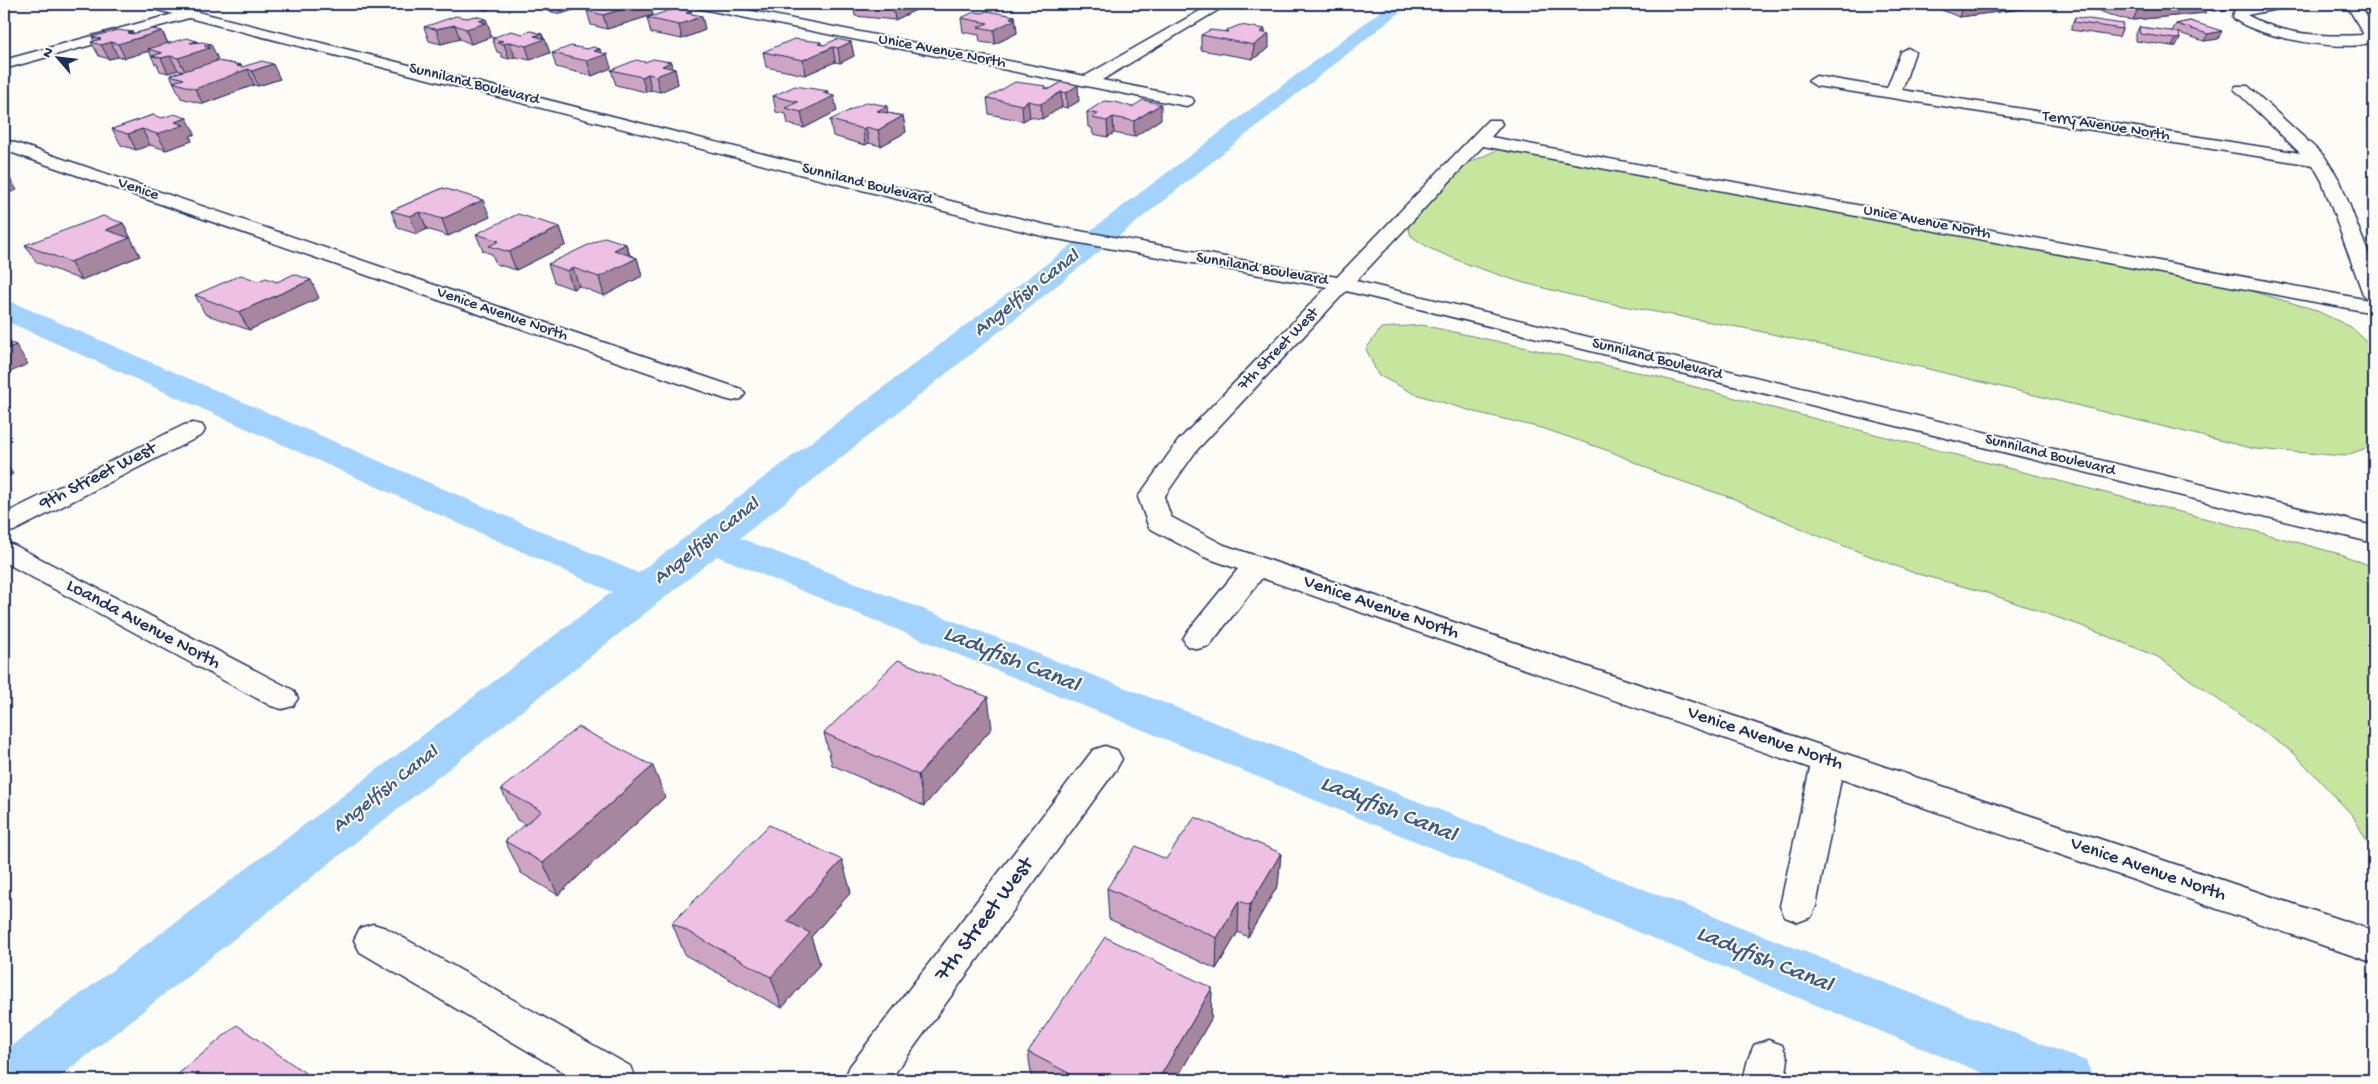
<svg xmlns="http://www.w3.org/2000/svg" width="2378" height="1084" font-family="'Gochi Hand',sans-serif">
	<rect width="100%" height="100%" fill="#fdfcf7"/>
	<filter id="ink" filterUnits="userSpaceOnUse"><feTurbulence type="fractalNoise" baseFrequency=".02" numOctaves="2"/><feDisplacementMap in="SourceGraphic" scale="10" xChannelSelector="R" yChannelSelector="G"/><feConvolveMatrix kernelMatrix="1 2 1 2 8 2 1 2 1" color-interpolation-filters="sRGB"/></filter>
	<g filter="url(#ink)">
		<g fill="#c6e69e" stroke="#708a7e">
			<path d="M1499,149L2227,284L2313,309L2351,327L2374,348V445L2345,456L2255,449L1920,367L1754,330L1623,306L1571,295L1517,281L1467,264L1429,248L1411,236L1407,223L1451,171Z"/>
			<path d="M1422,325L1655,376L1765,406L2247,529L2340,554L2374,567V854L2353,816L2295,754L2158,657L2082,626L1984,592L1914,573L1821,537L1732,498L1660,474L1612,452L1545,429L1475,412L1415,394L1378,375L1366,349L1381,328Z"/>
		</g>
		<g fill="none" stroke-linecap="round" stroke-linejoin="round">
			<path fill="#a2d2fe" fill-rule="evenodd" d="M1390,4H1410L740,538L2086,1061L2094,1080H2000L717,556L56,1080H4V1052L612,592L4,320V300L14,303L638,573Z"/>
			<g stroke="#1b2f5e" stroke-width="3">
				<g id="minor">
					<path d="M144,4H166L1046,225L1337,277L1488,120H1500L1502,124L1491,137L2374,301V313L1483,146L1356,281L2374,526V543L1346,291L1196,451L1164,497L1171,517L1224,545L2374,931V963L1841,779L1816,906L1811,917L1798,922L1785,917L1780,906L1810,768L1262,578L1209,646L1198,649L1187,646L1183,639L1187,632L1238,569L1204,557L1149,528L1138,497L1178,441L1327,287L1046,237L189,18L4,69V60L173,14L146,7Z"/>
					<path d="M690,4H716L1085,76L1212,4H1228L1102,80L1192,98L1194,101L1192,104L1186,106L697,8Z"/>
					<path d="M2259,4H2290L2288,7L2247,15C2283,35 2322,37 2362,35L2363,33L2346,4H2360L2374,28V39C2361,57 2247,36 2233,17L2235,8Z"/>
					<path d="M1908,48L1915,52L1902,90L2300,153L2234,89L2236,86H2248L2325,157L2340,181L2374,268V300L2367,298L2363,294L2322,181L2313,165L1816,86L1808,81L1816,76L1887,88L1901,52Z"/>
					<path d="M4,139L741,389L745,394L741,399L733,401L725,399L4,150Z"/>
					<path d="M193,423L202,425L205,430L202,435L14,531L4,533V514L184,425Z"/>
					<path d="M4,542L14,545L293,690L298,698L293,706L282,709L271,706L4,562Z"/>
					<path d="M1105,746L1117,750L1122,759L1117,768L890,1080H844L850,1066L1093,750Z"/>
					<path d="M373,924L386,928L630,1066L636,1080H577L360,952L354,940L360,928Z"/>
					<path d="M1768,1040L1782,1045L1788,1059L1785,1080H1743L1748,1059L1754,1045Z"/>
				</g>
			</g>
			<use href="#minor" fill="#fdfcf7" fill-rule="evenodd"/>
		</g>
		<g fill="#cda5c3" stroke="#1b2f5e">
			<path d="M459,4H503L486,10Z"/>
			<path d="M529,4H584V6L561,14L530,7Z"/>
			<path d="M591,4H650L653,15L607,29L591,25L587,11L592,9Z"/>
			<path d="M803,4H838L824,10L809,7L808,5Z"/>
			<path d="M853,4H921L922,7L895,20L855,16Z"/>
			<path d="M1927,4H2060L1959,17Z"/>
			<path d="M2081,4H2276L2214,11L2206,9L2205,13L2133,20L2118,18Z"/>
			<path d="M982,13L1015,16L1017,33L995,44L980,42L979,35L963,32L961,18Z"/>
			<path d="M691,14L702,16L705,30L682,39L651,33L647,18Z"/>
			<path d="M2075,17L2122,29L2119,37L2071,30L2072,24Z"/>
			<path d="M467,18L486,19L491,33H490L491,37L471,44L460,39L441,44L429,41L424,27Z"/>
			<path d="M2190,21L2218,39L2204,41L2179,33L2176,46H2172L2136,41V34L2139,27L2175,32L2172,31L2176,24Z"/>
			<path d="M1265,29V33L1269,48L1253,59L1201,50V35L1225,32Z"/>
			<path d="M162,31L168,43L198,42L218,59L216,60V61L241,65L242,67L280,79L258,86L254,85L203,104L181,98L170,75L182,72L178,70L168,73L160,71L157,64H155L149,51L125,58L118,57L109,59L99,56L91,42L94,41L92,37Z"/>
			<path d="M523,34H542L550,53L530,60L515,57L509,59L502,57L501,53L497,52L492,38Z"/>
			<path d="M851,42L854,56L840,63L835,62L805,75L766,67L763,52L821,44L824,45Z"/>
			<path d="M587,49H600L601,52L611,68L592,76L556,67L552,53Z"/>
			<path d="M645,62L675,69L678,84L660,92L651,90L646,92L616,85L611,70Z"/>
			<path d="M1062,82L1079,101L1067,108L1062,107L1042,119L1030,117L1023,121L989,114L987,98L1046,88L1050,89Z"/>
			<path d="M828,94L837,111L804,128L788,124L786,114L776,112L773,96Z"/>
			<path d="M1087,112L1161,119L1134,137L1114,133L1108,137L1093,134L1092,128L1088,127Z"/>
			<path d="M888,113L903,116L906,132L881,146L869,143L865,145L833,136L830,120Z"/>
			<path d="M153,115L195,134L190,136L192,141L166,150L150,145L136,150L121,145L112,129Z"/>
			<path d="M443,188L490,217L448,236L427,229L417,234L398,228L391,211Z"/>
			<path d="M123,223L140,256L81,280L36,262L25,245Z"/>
			<path d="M560,227L566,245L516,270L496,264L492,254L483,251L476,234Z"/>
			<path d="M626,244L630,255L637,258L642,276L604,296L579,286L573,289L554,282L548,264Z"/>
			<path d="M258,281L277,282L319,298L249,330L205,314L195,295Z"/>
			<path d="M992,728L924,806L832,765L824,733Z"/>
			<path d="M501,789L665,797L558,895L521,873L505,841L525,824L517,820Z"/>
			<path d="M1281,853L1278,885L1248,937L1238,932L1216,969L1109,919L1107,888L1166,859Z"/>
			<path d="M851,892L811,937L820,964L782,1008L685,955L672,923Z"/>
			<path d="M1212,988L1211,1019L1176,1080H1032L1028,1052Z"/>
		</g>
		<g fill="#a7869f" stroke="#1b2f5e">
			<path d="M484,4H503L486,10Z"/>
			<path d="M558,4H584V6L561,14Z"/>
			<path d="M639,4H650L653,15L607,29L603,15Z"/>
			<path d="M823,4H838L824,10Z"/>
			<path d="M897,4H921L922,7L895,20L893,6Z"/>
			<path d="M1963,4H2060L1959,17Z"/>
			<path d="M2140,4H2209L2205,13L2133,20Z"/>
			<path d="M2218,4H2276L2214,11Z"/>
			<path d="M691,11L693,20L702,16L705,30L682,39L679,25L686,13Z"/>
			<path d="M1015,16L1017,33L995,44L994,30L1010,18Z"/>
			<path d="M486,19L491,33H490L491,37L471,44L466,29L479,21Z"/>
			<path d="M455,25L460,39L441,44L436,29Z"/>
			<path d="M1265,29V37L1269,34V48L1253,59L1254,45L1260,32Z"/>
			<path d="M162,31L169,46L148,49L149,51L125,58L118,44L128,33L133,32L136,39Z"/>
			<path d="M2222,31L2218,39L2204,41L2208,34Z"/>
			<path d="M542,34L543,39H545L550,53L530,60L526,46L534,36Z"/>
			<path d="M2180,38L2176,46H2172L2176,39Z"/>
			<path d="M197,41L202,51L204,46L211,44L218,59L216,60L217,63L186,73L178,58L190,43Z"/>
			<path d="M111,42L118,57L109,59L101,45Z"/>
			<path d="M510,42L515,57L509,59L504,44Z"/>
			<path d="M821,42L823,52L833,47L835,62L805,75L803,60L818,44Z"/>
			<path d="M851,42L854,56L840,63L838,48Z"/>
			<path d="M600,49L602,55L607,54L611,68L592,76L587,61L594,51Z"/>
			<path d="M170,56L178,70L168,73L161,58Z"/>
			<path d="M671,62L672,70L675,69L678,84L660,92L656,76L662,66Z"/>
			<path d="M273,64L280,79L258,86L252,71Z"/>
			<path d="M241,65L244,71L248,69L254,85L203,104L195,89L237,66Z"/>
			<path d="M648,74L651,90L646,92L642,77Z"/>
			<path d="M1078,85L1079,101L1067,108L1066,93Z"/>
			<path d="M1046,86L1047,100L1061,92L1062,107L1042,119L1041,104L1044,88Z"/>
			<path d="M828,91L829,98L834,96L837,111L804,128L801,112L823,93Z"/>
			<path d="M1028,101L1030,117L1023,121L1022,105Z"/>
			<path d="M1161,104V119L1134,137V121Z"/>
			<path d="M887,106L889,122L877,111Z"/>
			<path d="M903,116L906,132L881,146L878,130Z"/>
			<path d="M1113,117L1114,133L1108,137L1107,121Z"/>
			<path d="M187,118L195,134L190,136L192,141L166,150L157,134L175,122Z"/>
			<path d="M866,127L869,143L865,145L863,129Z"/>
			<path d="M142,129L150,145L136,150L128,134Z"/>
			<path d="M7,174L17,190L4,195L10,205L4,207V175Z"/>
			<path d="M483,200L490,217L448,236L442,219Z"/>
			<path d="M420,212L427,229L417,234L410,216Z"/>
			<path d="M123,223L140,256L81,280L70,262L106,230Z"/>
			<path d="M560,227L566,245L516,270L509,252Z"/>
			<path d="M626,244L631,261L637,258L642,276L604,296L599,277L614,250Z"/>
			<path d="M573,268L579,286L573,289L567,271Z"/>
			<path d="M311,280L319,298L249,330L239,312Z"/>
			<path d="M16,345L28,364L4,375V350Z"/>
			<path d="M4,461L13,474L4,478Z"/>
			<path d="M988,697L992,728L924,806L918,775Z"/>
			<path d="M653,766L665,797L558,895L543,863Z"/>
			<path d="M1281,853L1278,885L1248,937L1250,905Z"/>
			<path d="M842,860L851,892L811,937L820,964L782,1008L771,977L787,921Z"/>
			<path d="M1239,901L1238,932L1216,969L1217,938Z"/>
			<path d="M1212,988L1211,1019L1176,1080H1158Z"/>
		</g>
		<g fill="#eec0e3" stroke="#1b2f5e">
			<path d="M593,4H639L603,15L587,11L600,5Z"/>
			<path d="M871,4H897L893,6Z"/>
			<path d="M676,8L691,11L686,13L702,16L679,25L647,18Z"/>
			<path d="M987,11L1015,16L1010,18L1016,19L994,30L978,27L988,23L961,18L974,12L982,13Z"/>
			<path d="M456,16L467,18L475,16L486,19L479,21L486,23L466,29L455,25L436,29L424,27Z"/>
			<path d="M2075,17L2123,24L2122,29L2074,22Z"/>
			<path d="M2190,21L2222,31L2208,34L2176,24Z"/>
			<path d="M1240,25L1265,29L1260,32L1269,34L1254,45L1201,35L1210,30L1228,32L1225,31Z"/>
			<path d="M2139,27L2179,32L2180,38L2176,39L2140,34Z"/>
			<path d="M152,29L162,31L118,44L111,42L101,45L91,42L101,39L92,37L117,30L133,32L128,33L132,34Z"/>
			<path d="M511,31L523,34L531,31L542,34L534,36L545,39L526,46L510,42L504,44L497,43L503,41L492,38Z"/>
			<path d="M187,38L197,41L190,43L202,42L211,44L204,46L210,48L178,58L170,56L161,58L152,56L162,53L148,49Z"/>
			<path d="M794,39L821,42L818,44L824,45L837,39L851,42L838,48L833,47L803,60L763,52Z"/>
			<path d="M571,46L587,49L593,47L600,49L594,51L607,54L587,61L552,53Z"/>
			<path d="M653,59L671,62L662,66L675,69L656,76L648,74L642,77L611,70L636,60L645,62Z"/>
			<path d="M217,61L241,65L237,66L242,67L262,61L273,64L252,71L248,69L195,89L173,82L184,79L170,75Z"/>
			<path d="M1015,82L1046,86L1044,88L1050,89L1062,82L1078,85L1066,93L1061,92L1041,104L1028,101L1022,105L987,98Z"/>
			<path d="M795,86L828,91L823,93L834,96L801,112L785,108L798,102L773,96Z"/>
			<path d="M1143,100L1161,104L1134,121L1113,117L1107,121L1092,118L1098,114L1087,112L1104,101L1116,102L1132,107Z"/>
			<path d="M867,102L887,106L877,111L903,116L878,130L866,127L863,129L830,120Z"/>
			<path d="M174,114L187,118L175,122L184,125L157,134L142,129L128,134L112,129L153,115L162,118Z"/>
			<path d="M443,188L483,200L442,219L420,212L410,216L391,211Z"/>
			<path d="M518,214L560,227L509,252L489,246L499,241L476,234Z"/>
			<path d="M103,216L123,223L106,230L130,238L70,262L25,245Z"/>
			<path d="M605,237L626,244L614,250L637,258L599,277L573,268L567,271L548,264Z"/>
			<path d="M294,274L311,280L239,312L195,295L241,275L258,281L266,278L277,282Z"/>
			<path d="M4,340L16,345L4,350Z"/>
			<path d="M898,660L988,697L918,775L824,733Z"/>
			<path d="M578,727L653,766L543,863L505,841L542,811L501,789Z"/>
			<path d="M1195,817L1281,853L1250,905L1239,901L1217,938L1107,888L1136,846L1166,859Z"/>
			<path d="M769,825L842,860L787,921L810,933L771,977L672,923Z"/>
			<path d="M1105,937L1212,988L1158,1080H1082L1028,1052Z"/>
			<path d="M237,1025L315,1080H171Z"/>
		</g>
	</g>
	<g text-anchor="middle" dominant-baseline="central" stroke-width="4" stroke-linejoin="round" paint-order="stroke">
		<g font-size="16" fill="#1b2f5e" stroke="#fdfcf7">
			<text transform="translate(942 52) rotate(11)">Unice Avenue North</text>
			<text transform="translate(474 85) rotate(14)">Sunniland Boulevard</text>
			<text transform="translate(2106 127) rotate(9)">Terry Avenue North</text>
			<text transform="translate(867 185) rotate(14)">Sunniland Boulevard</text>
			<text transform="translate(138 190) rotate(19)">Venice</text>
			<text transform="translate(1927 223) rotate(11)">Unice Avenue North</text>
			<text transform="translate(1262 270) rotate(10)">Sunniland Boulevard</text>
			<text transform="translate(502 315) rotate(19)">Venice Avenue North</text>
			<text transform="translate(1279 350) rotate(-46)">7th Street West</text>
			<text transform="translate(1657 360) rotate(14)">Sunniland Boulevard</text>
			<text transform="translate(2050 456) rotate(14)">Sunniland Boulevard</text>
		</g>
		<g font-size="19" fill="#1b2f5e" stroke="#fdfcf7">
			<text transform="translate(98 477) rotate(-27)">9th Street West</text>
			<text transform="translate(1381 608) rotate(19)">Venice Avenue North</text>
			<text transform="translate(143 625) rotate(28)">Loanda Avenue North</text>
			<text transform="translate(1765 739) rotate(19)">Venice Avenue North</text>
			<text transform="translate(2148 870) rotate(19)">Venice Avenue North</text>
		</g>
		<g font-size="20" font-style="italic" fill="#3d5886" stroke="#fdfcf7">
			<text transform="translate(1027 294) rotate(-38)">Angelfish Canal</text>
			<text transform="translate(707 542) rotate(-38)">Angelfish Canal</text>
			<text transform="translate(386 790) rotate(-38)">Angelfish Canal</text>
		</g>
		<g font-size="22" fill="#1b2f5e" stroke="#fdfcf7">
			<text transform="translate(985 920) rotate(-53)">7th Street West</text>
		</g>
		<g font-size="24" font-style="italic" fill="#3d5886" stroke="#fdfcf7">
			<text transform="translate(1011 660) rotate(22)">Ladyfish Canal</text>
			<text transform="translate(1388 810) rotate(22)">Ladyfish Canal</text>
			<text transform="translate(1764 960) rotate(22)">Ladyfish Canal</text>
		</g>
	</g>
	<rect width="2378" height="1084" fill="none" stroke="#fdfcf7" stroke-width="20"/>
	<rect x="10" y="10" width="2358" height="1064" fill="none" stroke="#1b2f5e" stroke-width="2" filter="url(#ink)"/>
	<g transform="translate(58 58) rotate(298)" stroke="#fdfcf7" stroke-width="4" paint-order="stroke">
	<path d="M0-4L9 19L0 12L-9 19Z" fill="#1b2f5e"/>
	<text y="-8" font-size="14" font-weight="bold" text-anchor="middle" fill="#1b2f5e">N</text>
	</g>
</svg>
